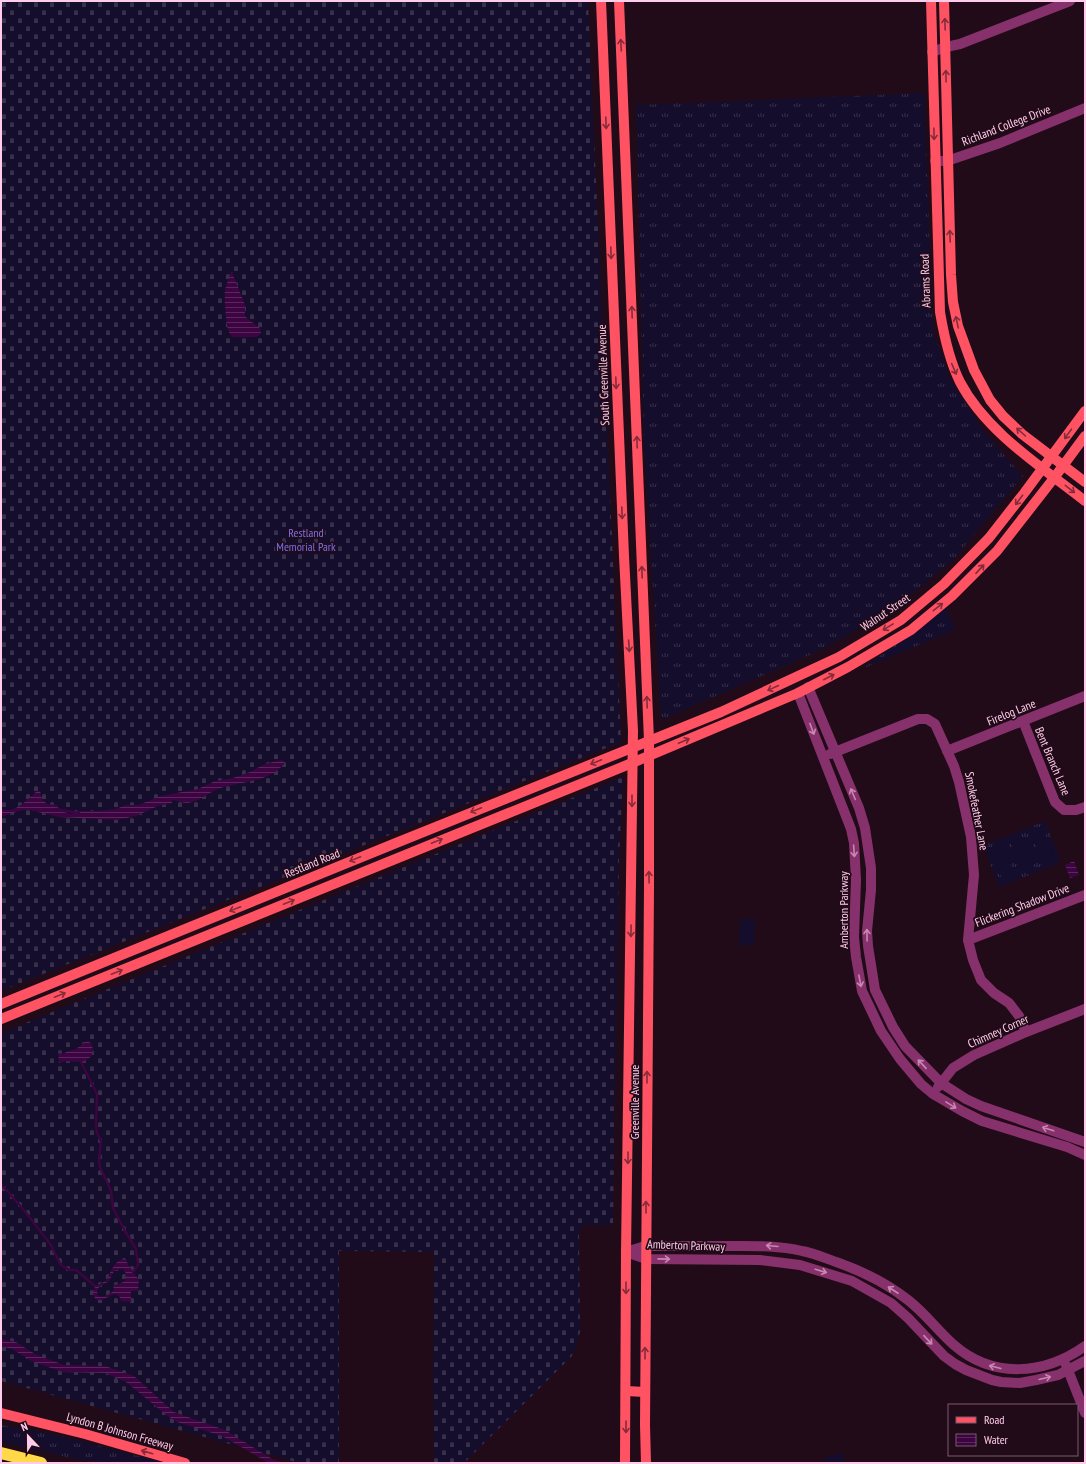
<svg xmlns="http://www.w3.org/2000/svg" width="1086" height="1464" font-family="'PT Sans Narrow',sans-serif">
	<defs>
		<pattern id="grass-tufts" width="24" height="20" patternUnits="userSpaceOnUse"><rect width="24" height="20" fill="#150d2c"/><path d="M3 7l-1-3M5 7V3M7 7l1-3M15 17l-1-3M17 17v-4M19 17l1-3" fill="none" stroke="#382f4b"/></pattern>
		<pattern id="cemetery-stones" width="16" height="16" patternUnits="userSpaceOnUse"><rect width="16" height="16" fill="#150d2c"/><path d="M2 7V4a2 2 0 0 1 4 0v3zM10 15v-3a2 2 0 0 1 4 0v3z" fill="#382f4b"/></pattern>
		<pattern id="water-rules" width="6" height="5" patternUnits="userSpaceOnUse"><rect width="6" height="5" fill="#3c0441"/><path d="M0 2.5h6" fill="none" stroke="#59275d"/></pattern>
	</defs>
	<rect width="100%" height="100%" fill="#220b18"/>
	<g fill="url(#grass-tufts)">
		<path d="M924,93L933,331L950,379L984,432L1023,476L953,560L894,609L819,651L661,720L644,442L636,105Z"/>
		<path d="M946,607L955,630L862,669Z"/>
		<path d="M1045,821L1060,859L1057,864L999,887L985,850L987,844Z"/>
		<path d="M1,1425L49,1433L165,1463H108L71,1458L1,1442Z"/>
	</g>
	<g fill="url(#cemetery-stones)">
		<path d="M1,1H588L621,742L1,991Z"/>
		<path d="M623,777L619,859L613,1225C609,1225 604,1226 599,1226C590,1226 586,1221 579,1232L580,1332L576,1349L571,1357L464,1463H434L433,1374L434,1252L339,1251V1463H299L1,1381V1033Z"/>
	</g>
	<g fill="#150d2c">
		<path d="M1044,830L1054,857L1042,861L1032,835Z"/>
		<path d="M1024,839L1034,865L1022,869L1011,843Z"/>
		<path d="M1003,847L1014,873L1002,878L991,852Z"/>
		<path d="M740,919H755L754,945H739Z"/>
		<path d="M843,1453L845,1463H826L825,1456Z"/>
	</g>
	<g fill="url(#water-rules)" fill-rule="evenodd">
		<path d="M232,272L245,305V316L248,319L260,328L261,332L259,336L256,337H233C230,335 229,333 228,329C226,325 224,294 225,290C227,284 228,277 232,272Z"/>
		<path d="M281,760L284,761V764C266,784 243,780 218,789C208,793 199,802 187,803C182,803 177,800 172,800V803L158,806L136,816L117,820L59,817L30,810H22L1,817V809C16,814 26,800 37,791H40L42,799L47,804L57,805L60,811L71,814L80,811H98L116,809L126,805H138L161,796L198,789L215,781L233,778L250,772L265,764Z"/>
		<path d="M1074,861L1079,875L1070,878L1065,865Z"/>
		<path d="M87,1041L91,1043C93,1048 94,1051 91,1056C82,1067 71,1058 59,1063L58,1053L63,1054L68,1051L76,1049Z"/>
		<path d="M121,1259L126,1260L129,1266L139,1280L138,1291H131V1302L121,1301C120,1296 118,1295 114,1294L102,1300H96L93,1294L95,1286L106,1281C111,1272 112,1265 121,1259ZM122,1269L126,1273L125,1281L119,1284L113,1285L114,1290C111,1294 103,1298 98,1296L97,1292L99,1287L109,1281L114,1271Z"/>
		<path d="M1,1339L16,1342L35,1354L64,1365L105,1366L134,1376L174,1412L225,1430L274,1460L285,1463H269L222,1436L177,1422L165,1414L126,1382L105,1373L63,1372L33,1362L12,1349L1,1346Z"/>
	</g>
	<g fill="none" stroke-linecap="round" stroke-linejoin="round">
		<g stroke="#3c0441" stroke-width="2.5">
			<path d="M56,809L79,813"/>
			<path d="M81,1062L97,1094L96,1125L97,1133L101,1141L99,1161L100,1167L111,1191L113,1208L125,1231L136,1249L138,1265L133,1272"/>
			<path d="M1,1184L23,1209L51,1245L60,1264L69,1270H76L95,1286"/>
		</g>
		<g stroke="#86316b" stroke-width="10">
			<path d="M932,52L946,47L960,44L1070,1"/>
			<path d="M935,161H947L1000,143L1085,108"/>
			<path d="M808,687L859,808L865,828L871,868V890L867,931L868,946L875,990L893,1027L905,1046L941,1083L966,1099L981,1106L1085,1142"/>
			<path d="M798,693L851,829L854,843L856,880L854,937L856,957L862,991L881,1031L900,1059L921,1084L933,1094L962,1111L982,1121L1067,1147L1085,1155"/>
			<path d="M1023,721L1055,802L1064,810H1076L1085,807"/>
			<path d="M947,751L1085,696"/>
			<path d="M830,754L918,719H927L935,724L954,766L959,782L971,837L974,875L968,940L973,960L981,980L994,993L1009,1003L1019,1016L1026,1032"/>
			<path d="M968,940L1085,895"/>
			<path d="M938,1087L953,1068L974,1055L1026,1032L1085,1009"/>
			<path d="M626,1252L646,1259L760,1260L800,1265L852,1281L891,1303L908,1318L944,1356L955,1364L966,1370L992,1380L1001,1382L1020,1383L1036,1380L1058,1375L1085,1361"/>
			<path d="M626,1252L645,1246H653C678,1246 702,1246 726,1246C752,1246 777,1245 802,1251C814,1253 827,1259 839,1263C864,1272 888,1284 908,1300C925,1313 938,1331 954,1345C993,1379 1044,1375 1085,1346"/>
			<path d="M1066,1365L1085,1413"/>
		</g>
		<g stroke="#ff5364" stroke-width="10">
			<path d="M601,1L624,556L633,731L626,1252L625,1463"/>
			<path d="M619,1L649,741V887L645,1425L646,1463"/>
			<path d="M931,1L940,312C944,336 949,360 960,382C986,432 1042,467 1085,501"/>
			<path d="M944,1L951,275L953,302L958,326L974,370L990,400L1003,416L1022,434L1085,482"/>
			<path d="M1,1004L396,843L721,712L839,657L901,620L944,584L989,538L1025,492L1085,411"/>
			<path d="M1,1019L632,763L798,693L848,667L911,630L952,596L997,551L1054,478L1085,436"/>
			<path d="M626,1391L645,1392"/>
			<path d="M1,1413L85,1434L185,1463"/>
		</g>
		<path stroke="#ffd947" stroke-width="12" d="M1,1453L41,1463"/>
	</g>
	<defs><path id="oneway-shaft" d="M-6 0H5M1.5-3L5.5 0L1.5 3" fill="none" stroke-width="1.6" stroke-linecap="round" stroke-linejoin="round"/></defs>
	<g stroke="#852b3a">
		<use href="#oneway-shaft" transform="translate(945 24) rotate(-92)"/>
		<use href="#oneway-shaft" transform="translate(621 45) rotate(-93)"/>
		<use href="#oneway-shaft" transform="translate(946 76) rotate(-91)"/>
		<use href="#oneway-shaft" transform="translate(606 123) rotate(88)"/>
		<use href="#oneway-shaft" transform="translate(934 134) rotate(89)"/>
		<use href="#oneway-shaft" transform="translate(950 236) rotate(-92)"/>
		<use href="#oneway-shaft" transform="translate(611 253) rotate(88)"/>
		<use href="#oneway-shaft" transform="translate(632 312) rotate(-92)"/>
		<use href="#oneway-shaft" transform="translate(957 322) rotate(-102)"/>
		<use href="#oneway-shaft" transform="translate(954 369) rotate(67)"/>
		<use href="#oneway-shaft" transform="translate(616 383) rotate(88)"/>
		<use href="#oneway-shaft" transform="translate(1021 432) rotate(-138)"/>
		<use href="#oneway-shaft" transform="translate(1068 434) rotate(126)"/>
		<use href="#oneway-shaft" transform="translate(637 442) rotate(-92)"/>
		<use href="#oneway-shaft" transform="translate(1070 489) rotate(38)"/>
		<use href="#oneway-shaft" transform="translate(1019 500) rotate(127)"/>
		<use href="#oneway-shaft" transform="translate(622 513) rotate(88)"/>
		<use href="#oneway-shaft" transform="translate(980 569) rotate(-47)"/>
		<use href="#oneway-shaft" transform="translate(642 572) rotate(-92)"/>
		<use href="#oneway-shaft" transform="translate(938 607) rotate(-38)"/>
		<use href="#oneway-shaft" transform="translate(888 627) rotate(149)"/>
		<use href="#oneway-shaft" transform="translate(629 646) rotate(86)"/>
		<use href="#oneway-shaft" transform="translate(829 677) rotate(-27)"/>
		<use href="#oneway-shaft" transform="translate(773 688) rotate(155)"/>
		<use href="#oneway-shaft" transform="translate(647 702) rotate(-92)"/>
		<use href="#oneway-shaft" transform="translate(684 741) rotate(-23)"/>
		<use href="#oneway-shaft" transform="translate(596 762) rotate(158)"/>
		<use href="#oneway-shaft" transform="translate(632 801) rotate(90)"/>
		<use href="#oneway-shaft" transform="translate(476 810) rotate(158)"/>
		<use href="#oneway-shaft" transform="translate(437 841) rotate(-22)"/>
		<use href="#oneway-shaft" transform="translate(355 859) rotate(158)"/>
		<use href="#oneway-shaft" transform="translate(649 877) rotate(-91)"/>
		<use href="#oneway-shaft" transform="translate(289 902) rotate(-22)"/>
		<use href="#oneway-shaft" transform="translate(235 909) rotate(158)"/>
		<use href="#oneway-shaft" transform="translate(631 931) rotate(91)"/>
		<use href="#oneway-shaft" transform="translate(117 972) rotate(-22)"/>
		<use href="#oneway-shaft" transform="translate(60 995) rotate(-22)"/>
		<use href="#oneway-shaft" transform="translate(647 1077) rotate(-90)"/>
		<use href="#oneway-shaft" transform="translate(628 1158) rotate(91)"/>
		<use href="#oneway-shaft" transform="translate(646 1207) rotate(-90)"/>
		<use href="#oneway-shaft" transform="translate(626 1288) rotate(90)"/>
		<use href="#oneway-shaft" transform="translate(645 1353) rotate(-90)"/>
		<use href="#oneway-shaft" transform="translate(626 1427) rotate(90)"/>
		<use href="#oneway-shaft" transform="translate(147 1452) rotate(-164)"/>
	</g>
	<g stroke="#c986b1">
		<use href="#oneway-shaft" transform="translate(812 729) rotate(69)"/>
		<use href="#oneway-shaft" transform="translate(853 794) rotate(-113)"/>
		<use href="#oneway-shaft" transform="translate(854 851) rotate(86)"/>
		<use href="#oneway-shaft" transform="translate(867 935) rotate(-91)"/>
		<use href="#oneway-shaft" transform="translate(860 981) rotate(79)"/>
		<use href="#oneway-shaft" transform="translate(922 1064) rotate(-133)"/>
		<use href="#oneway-shaft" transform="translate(951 1105) rotate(31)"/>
		<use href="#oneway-shaft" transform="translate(1048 1129) rotate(-162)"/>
		<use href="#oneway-shaft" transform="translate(772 1246) rotate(-175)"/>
		<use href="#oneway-shaft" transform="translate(664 1259) rotate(1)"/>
		<use href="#oneway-shaft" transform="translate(821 1271) rotate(16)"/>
		<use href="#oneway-shaft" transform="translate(893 1290) rotate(-147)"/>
		<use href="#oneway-shaft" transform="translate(928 1340) rotate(47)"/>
		<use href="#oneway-shaft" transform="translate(995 1367) rotate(-166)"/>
		<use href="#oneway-shaft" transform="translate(1045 1378) rotate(-14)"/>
	</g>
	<g text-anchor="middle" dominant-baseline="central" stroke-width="3.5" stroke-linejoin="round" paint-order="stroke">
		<g font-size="12" fill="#ffcceb" stroke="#220b18">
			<text transform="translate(1006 125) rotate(-21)">Richland College Drive</text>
			<text transform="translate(925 281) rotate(-92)">Abrams Road</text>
			<text transform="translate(603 375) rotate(-92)">South Greenville Avenue</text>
			<text transform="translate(885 612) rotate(-34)">Walnut Street</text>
			<text transform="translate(1011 712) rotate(-22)">Firelog Lane</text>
			<text transform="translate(1053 761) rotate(67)">Bent Branch Lane</text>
			<text transform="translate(977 811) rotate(79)">Smokefeather Lane</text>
			<text transform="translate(312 863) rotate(-22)">Restland Road</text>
			<text transform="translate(1022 905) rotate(-21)">Flickering Shadow Drive</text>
			<text transform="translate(843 910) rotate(-90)">Amberton Parkway</text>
			<text transform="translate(998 1031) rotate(-24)">Chimney Corner</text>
			<text transform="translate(634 1102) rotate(-90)">Greenville Avenue</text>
			<text transform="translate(686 1245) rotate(2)">Amberton Parkway</text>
			<text transform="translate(120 1431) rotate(16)">Lyndon B Johnson Freeway</text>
		</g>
		<g font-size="12" fill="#7270ef" stroke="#220b18">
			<text x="306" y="532">Restland<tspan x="306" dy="14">Memorial Park</tspan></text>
		</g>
	</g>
	<rect width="1086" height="1464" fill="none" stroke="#ffcceb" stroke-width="4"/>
	<rect x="948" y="1404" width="130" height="52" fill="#220b18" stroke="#7a586c"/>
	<rect x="956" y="1417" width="20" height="6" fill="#ff5364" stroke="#7a586c"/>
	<text x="984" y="1424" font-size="12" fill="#ffcceb">Road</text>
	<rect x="956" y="1434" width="20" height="12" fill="url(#water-rules)" stroke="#7a586c"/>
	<text x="984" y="1444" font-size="12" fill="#ffcceb">Water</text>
	<g transform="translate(28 1436) rotate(338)" stroke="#220b18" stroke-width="3" paint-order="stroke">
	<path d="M0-3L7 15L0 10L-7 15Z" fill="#ffcceb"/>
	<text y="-6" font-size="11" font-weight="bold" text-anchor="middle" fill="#ffcceb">N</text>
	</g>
</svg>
